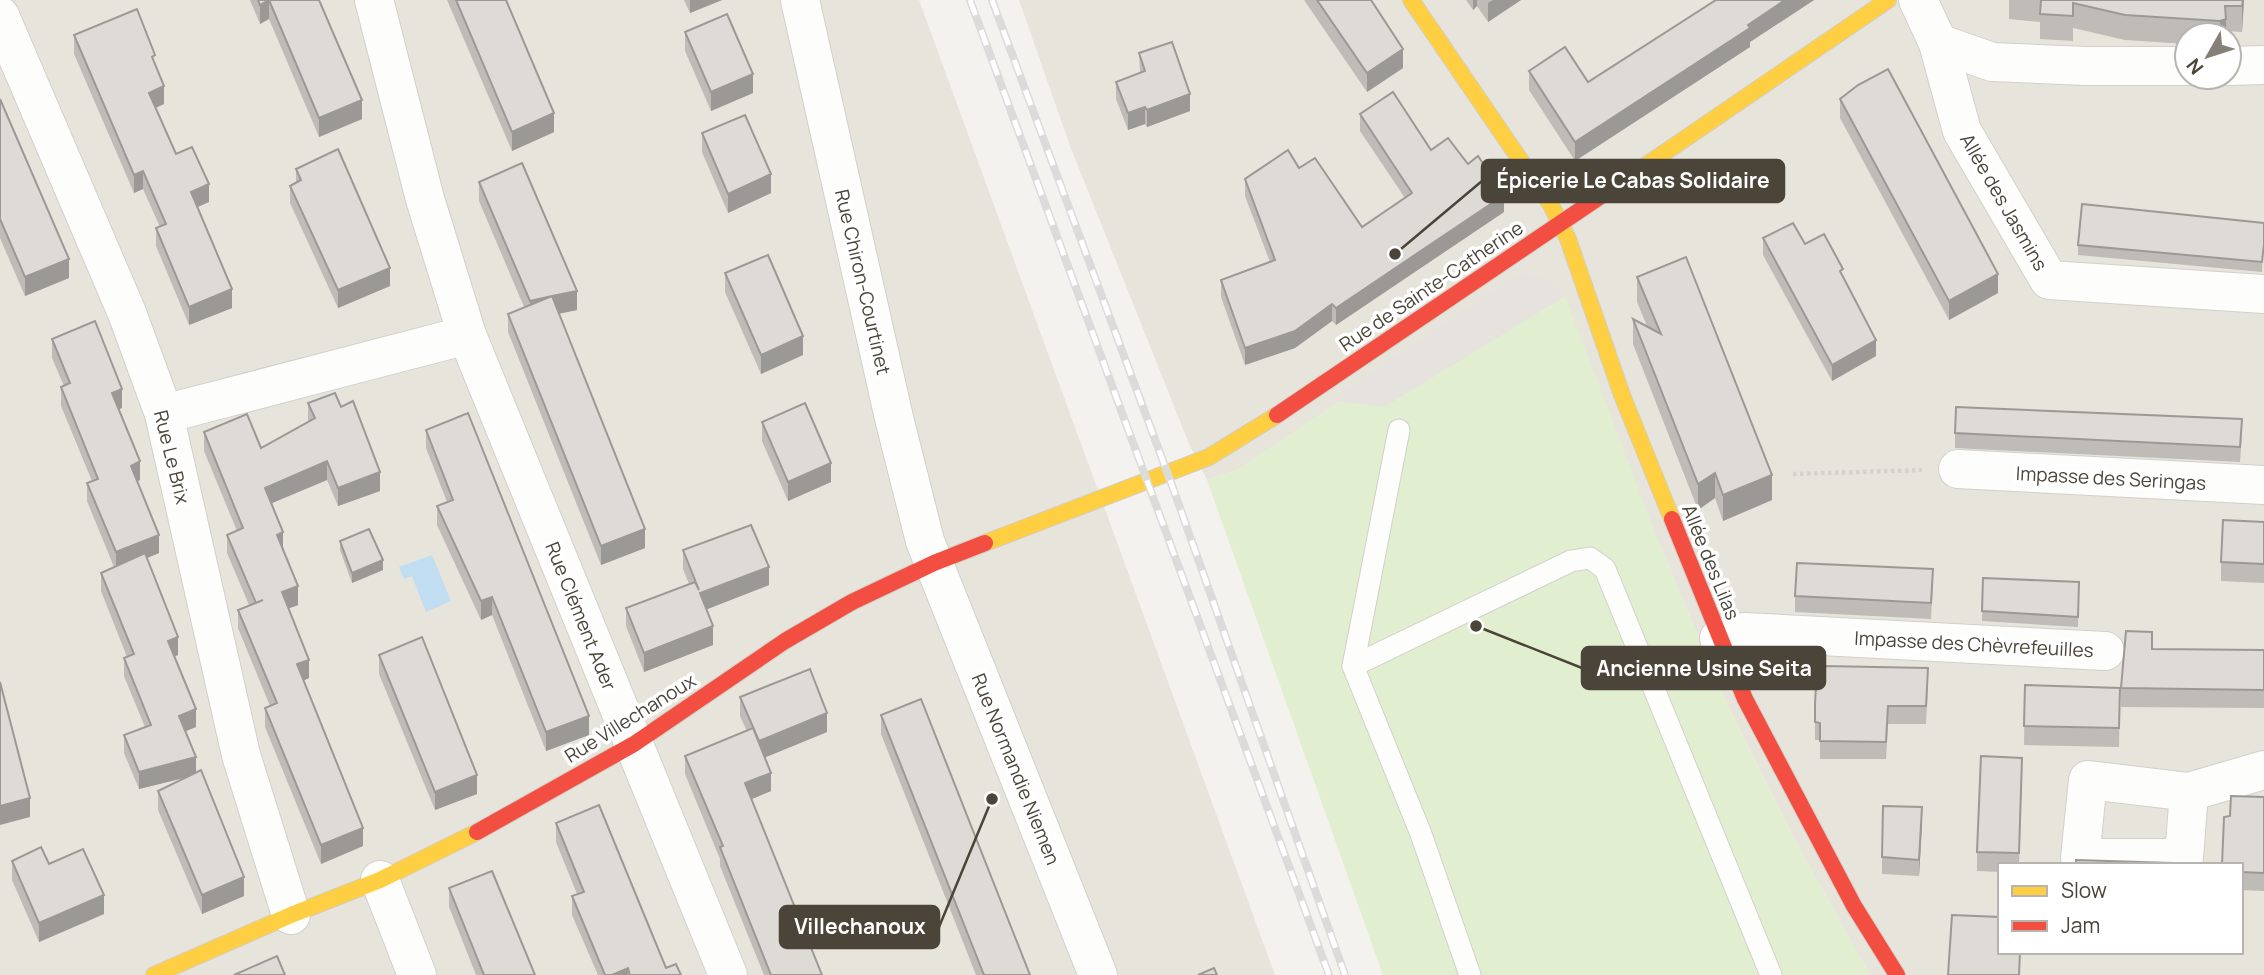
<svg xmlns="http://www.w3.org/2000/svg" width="2264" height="975" font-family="Manrope,sans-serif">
	<rect width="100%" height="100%" fill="#f4f2ee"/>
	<g fill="#e7e4dc" fill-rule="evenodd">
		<path d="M0,0H919L1275,975H0Z"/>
		<path d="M1019,0H2264V975H1870L1792,835L1728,707L1660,545L1340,401L1237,470L1207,480L1189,444L1070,146ZM2187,35H2229V77H2187ZM2000,865H2241V952H2000Z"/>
	</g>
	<path fill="#e1eecf" d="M1565,296L1660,545L1728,707L1792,835L1870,975H1383L1207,480L1237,470L1340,401L1384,407Z"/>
	<path fill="#e6e3df" d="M1520,273L1542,277L1565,296L1384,407L1340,401L1339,395Z"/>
	<path fill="#c0ddf1" d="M432,555L451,601L426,612L412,576L404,579L399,567Z"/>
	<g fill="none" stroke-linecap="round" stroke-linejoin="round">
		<g stroke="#d2d0cb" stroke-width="23">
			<g id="lane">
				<path d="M1353,666L1399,430"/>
				<path d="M1470,975L1421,834L1353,666L1571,561L1590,558L1605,569L1771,975"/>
			</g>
		</g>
		<g stroke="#d2d0cb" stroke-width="40">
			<g id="street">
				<path d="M374,0L425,199L467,335L728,975"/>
				<path d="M800,0L894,418L925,541L1098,975"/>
				<path d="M1918,0L1938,43L1962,131L2049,280L2264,294"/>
				<path d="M0,16L127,313L164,414L241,755L291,915"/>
				<path d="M1938,43L1992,62L2086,66H2187"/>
				<path d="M2229,66L2264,65"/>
				<path d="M164,414L467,335"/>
				<path d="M1958,469L2264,485"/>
				<path d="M1719,638L1744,632L2105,651"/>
				<path d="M2189,792L2184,858H2080L2088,780L2189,792L2264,770"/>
				<path d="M380,880L417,975"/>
			</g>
		</g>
		<g stroke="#d3cfc5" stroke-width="18">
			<g id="slow">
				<path d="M1411,0L1551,205L1568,239L1622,395L1672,519"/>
				<path d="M1626,179L1888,0"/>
				<path d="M985,543L1209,457L1277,415"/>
				<path d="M154,975L291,915L380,880L477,832"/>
			</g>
		</g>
		<g stroke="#d3cfc5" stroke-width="18">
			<g id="jam">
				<path d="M1277,415L1626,179"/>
				<path d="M1672,519L1745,699L1854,906L1897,975"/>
				<path d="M477,832L634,744L785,641L852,602L934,563L985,543"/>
			</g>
		</g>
		<path stroke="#d3d2cc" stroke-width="4.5" stroke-dasharray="3.5 3.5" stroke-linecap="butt" d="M1793,474L1922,470"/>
		<use href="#lane" stroke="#fdfdfc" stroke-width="21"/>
		<use href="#street" stroke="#fdfdfc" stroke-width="38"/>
		<use href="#slow" stroke="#ffcf43" stroke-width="16"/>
		<use href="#jam" stroke="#f24e42" stroke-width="16"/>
		<g stroke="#dbdbda" stroke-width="8">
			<g id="rail">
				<path d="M970,0L1329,975"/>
				<path d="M992,0L1173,488L1345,975"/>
			</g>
		</g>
		<use href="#rail" stroke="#fff" stroke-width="5" stroke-dasharray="16" stroke-linecap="butt"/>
	</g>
	<g fill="#bfbcb8">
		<path d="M250,0H319L362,119L319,137L269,19L260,24Z"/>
		<path d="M447,0H506L554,132L512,151Z"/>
		<path d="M684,0H722L690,13Z"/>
		<path d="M1304,0H1372L1403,68L1367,92Z"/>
		<path d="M1466,0H1521L1488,22L1477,6L1473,10Z"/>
		<path d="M1716,0H1814L1750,42V47L1575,161L1529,90V71L1588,82Z"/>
		<path d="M2009,0H2244L2242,32L2226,31V35H2187V44L2125,40L2073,28V41L2040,39V22L2009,19Z"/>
		<path d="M685,32L753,93L711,111L685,51Z"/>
		<path d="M74,35L155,65L164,104L155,108L176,154L209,202L197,207L232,308L189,325L156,246V228L160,227L143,189L134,193L74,54Z"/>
		<path d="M1139,53L1190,111L1147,127L1145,124L1128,130L1116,99V82L1140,73Z"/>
		<path d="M0,99L69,278L25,296L0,238Z"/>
		<path d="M1840,99L1998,293L1949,320L1840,118Z"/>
		<path d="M1360,114L1431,150L1504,212L1336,325L1332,321L1295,348L1245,365L1221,297V280L1270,262L1245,196V179L1299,168L1362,227L1405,198L1360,131Z"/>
		<path d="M702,133L771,193L728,213L702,152Z"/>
		<path d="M296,169L390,286L338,308L290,203V186L296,183Z"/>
		<path d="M479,182L577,310L559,314L645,548L601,565L508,332V314L524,307L479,201Z"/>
		<path d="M2264,223L2262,272L2078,255V245Z"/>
		<path d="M1763,238L1805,244L1843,277L1876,356L1832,381L1763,255Z"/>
		<path d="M725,273L803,355L761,374L725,292Z"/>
		<path d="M1637,277L1772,500L1723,521L1715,498L1698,510L1633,344V319L1647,326L1637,302Z"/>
		<path d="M52,339L122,408L119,409L140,480L137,481L159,553L147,558L178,655L175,656L196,727L185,731L196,772L244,896L202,914L158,810V791L184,778L139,789L124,753V735L145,727L124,676V658L127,657L101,591V573L114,567L87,501V483L92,481L61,406V387L64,386L52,358Z"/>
		<path d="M308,403L380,491L338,506L327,480L272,503L298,605L288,608L309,678L303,681L363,846L321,864L265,727V708L270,706L238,628V610L249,605L227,553V535L237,531L204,451V432L261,448L308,422Z"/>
		<path d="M762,422L831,482L788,501L762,441Z"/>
		<path d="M426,430L589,735L546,751L492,615L481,620L437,525V506L447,502L426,448Z"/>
		<path d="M1955,433L2242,434L2240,462L1955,448Z"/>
		<path d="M2264,522V583L2221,581V562Z"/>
		<path d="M340,541L383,570L352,583L340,550Z"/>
		<path d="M683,550L769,585L707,609L713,645L644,672L626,626V608L689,584L683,569Z"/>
		<path d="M1983,578L2079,582L2078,627L1982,621Z"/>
		<path d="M1933,585L1931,619L1795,612V596Z"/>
		<path d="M2152,649L2264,650V708L2121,707V688Z"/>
		<path d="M379,655L477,794L435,810L379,674Z"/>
		<path d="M2025,685L2120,688L2119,747L2024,745Z"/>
		<path d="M1928,686L1926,724H1888L1886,759H1820V740H1815V704Z"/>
		<path d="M740,697L827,732L765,757L771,791L751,799L822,975H764L720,866V859L685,774V756L747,731L740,716Z"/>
		<path d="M881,715L1030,975H976L881,734Z"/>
		<path d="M2022,777L2019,865H2000V872L1977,871V852Z"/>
		<path d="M2264,797V891L2241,890V865L2230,816Z"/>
		<path d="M556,823L666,968L681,975H598L572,915V896L577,894L556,842Z"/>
		<path d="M1922,823L1919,876L1882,874V857Z"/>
		<path d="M12,861L49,864L104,914L39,942L12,880Z"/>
		<path d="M449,888L535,975H476L449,907Z"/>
	</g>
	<g fill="#9b9996">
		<path d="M269,0V19L260,24V5Z"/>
		<path d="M690,0H722L690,13Z"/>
		<path d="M1473,0H1477V6L1473,10Z"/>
		<path d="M1493,0H1521L1488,22V3Z"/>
		<path d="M1785,0H1814L1750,42V47L1575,161V142Z"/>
		<path d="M2243,0H2244L2242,32V6Z"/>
		<path d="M2226,19V35H2220V21Z"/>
		<path d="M1403,49V68L1367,92V73Z"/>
		<path d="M753,74V93L711,111V92Z"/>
		<path d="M164,86V104L149,111V93Z"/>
		<path d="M1190,94V111L1147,127V110Z"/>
		<path d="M362,100V119L319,137V118Z"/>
		<path d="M1145,107V124L1128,130V113Z"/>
		<path d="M554,113V132L512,151V132Z"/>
		<path d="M143,171V189L134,193V175Z"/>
		<path d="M771,174V193L728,213V194Z"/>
		<path d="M209,184V202L191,210V192Z"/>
		<path d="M1504,195V212L1336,325V308Z"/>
		<path d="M69,259V278L25,296V277Z"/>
		<path d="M390,268V286L338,308V290Z"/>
		<path d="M1998,274V293L1949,320V301Z"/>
		<path d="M232,289V308L189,325V307Z"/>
		<path d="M577,291V310L552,315V296Z"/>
		<path d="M552,296L530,320V301Z"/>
		<path d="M1332,304V321L1295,348L1245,365V348Z"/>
		<path d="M803,336V355L761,374V355Z"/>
		<path d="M1876,340V356L1832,381V365Z"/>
		<path d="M122,389V408L112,412V393Z"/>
		<path d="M140,461V480L131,484V466Z"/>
		<path d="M327,461V480L265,506V488Z"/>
		<path d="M831,463V482L788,501V482Z"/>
		<path d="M380,472V491L338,506V488Z"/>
		<path d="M1715,473V498L1698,510V484Z"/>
		<path d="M1772,475V500L1723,521V495Z"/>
		<path d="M645,529V548L601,565V546Z"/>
		<path d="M283,532V550L277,535Z"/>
		<path d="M159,535V553L116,571V552Z"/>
		<path d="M383,560V570L352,583V573Z"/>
		<path d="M769,567V585L700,612V593Z"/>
		<path d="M298,586V605L282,611V592Z"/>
		<path d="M492,597V615L481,620V601Z"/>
		<path d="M713,626V645L644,672V653Z"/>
		<path d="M178,637V655L168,659V641Z"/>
		<path d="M309,660V678L297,683V664Z"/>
		<path d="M196,709V727L179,734V716Z"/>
		<path d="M827,713V732L759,760V741Z"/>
		<path d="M589,716V735L546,751V732Z"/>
		<path d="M196,757V775L139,789V772Z"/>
		<path d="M771,773V791L745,802V783Z"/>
		<path d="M477,775V794L435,810V792Z"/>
		<path d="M30,798V817L0,825V806Z"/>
		<path d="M1922,807V823L1919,876V860Z"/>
		<path d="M363,828V846L321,864V845Z"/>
		<path d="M244,877V896L202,914V895Z"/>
		<path d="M104,895V914L39,942V923Z"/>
		<path d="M628,968V975H612Z"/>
	</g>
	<g fill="#dedbd6" stroke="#9b9996" stroke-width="2">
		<path d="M258,0H319L362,100L319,118L269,0L260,5Z"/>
		<path d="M456,0H506L554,113L512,132Z"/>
		<path d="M1317,0H1371L1403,49L1367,73Z"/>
		<path d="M1716,0H1785L1748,25L1750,28L1575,142L1529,71L1565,47L1588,82Z"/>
		<path d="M2041,0H2243L2242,6H2225L2226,19L2220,21L2125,15L2073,3V16L2040,14Z"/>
		<path d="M137,9L155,55L152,57L164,86L149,93L176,154L192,147L209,184L191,192L232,289L189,307L156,228L166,224L143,171L134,175L74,35Z"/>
		<path d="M727,14L753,74L711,92L685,32Z"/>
		<path d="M1172,42L1190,94L1147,110L1145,107L1128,113L1116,82L1145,71L1139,53Z"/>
		<path d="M1888,69L1998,274L1949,301L1840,99L1858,85Z"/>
		<path d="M1393,92L1431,150L1448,138L1468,164L1478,156L1504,195L1336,308L1332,304L1295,331L1245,348L1221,280L1275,260L1245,179L1288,150L1299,168L1315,158L1362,227L1412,193L1360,114Z"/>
		<path d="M0,99L69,259L25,277L0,219Z"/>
		<path d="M745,115L771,174L728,194L702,133Z"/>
		<path d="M338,149L390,268L338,290L290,186L301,180L296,169Z"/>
		<path d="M522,163L577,291L552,296L645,529L601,546L508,314L552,296L530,301L479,182Z"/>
		<path d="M2082,204L2264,223V244L2262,262L2078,245Z"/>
		<path d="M1793,223L1805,244L1824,234L1843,269L1840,271L1876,340L1832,365L1763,238Z"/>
		<path d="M768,255L803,336L761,355L725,273Z"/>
		<path d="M1686,257L1772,475L1723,495L1715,473L1698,484L1633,319L1661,334L1637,277Z"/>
		<path d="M95,321L122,389L112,393L140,461L131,466L159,535L116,552L87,483L98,479L61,387L70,383L52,339Z"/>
		<path d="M335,393L341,407L353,401L380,472L338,488L327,461L265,488L283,532L277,535L298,586L282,592L309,660L297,664L363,828L321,845L265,708L277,703L238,610L263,600L256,603L227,535L243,528L204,432L247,414L261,448L315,418L308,403Z"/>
		<path d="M805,403L831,463L788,482L762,422Z"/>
		<path d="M1956,407L2242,419L2240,447L1955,433Z"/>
		<path d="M468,413L589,716L546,732L492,597L481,601L437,506L453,500L426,430Z"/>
		<path d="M2223,520L2264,522V564L2221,562Z"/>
		<path d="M751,525L769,567L700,593L713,626L644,653L626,608L695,582L699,590L683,550Z"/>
		<path d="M369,529L383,560L352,573L340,541Z"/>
		<path d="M145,553L178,637L168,641L196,709L179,716L196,757L139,772L124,735L151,725L124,658L134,654L101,573Z"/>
		<path d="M1797,563L1933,569L1931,603L1795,596Z"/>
		<path d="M1983,578L2079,582L2078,617L1982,611Z"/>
		<path d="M2126,631L2152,632V649L2264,650V690L2121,688Z"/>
		<path d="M422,637L477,775L435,792L379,655Z"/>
		<path d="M1822,666L1928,668L1926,706H1888L1886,742L1820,741V723L1815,722V704L1816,685L1821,686Z"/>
		<path d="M810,669L827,713L759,741L740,697Z"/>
		<path d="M0,682L30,798L0,806Z"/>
		<path d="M2025,685L2120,688L2119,728L2024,726Z"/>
		<path d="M921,699L1030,975H984L881,715Z"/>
		<path d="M753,728L771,773L745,783L822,975H771L720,847L723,846L685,756Z"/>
		<path d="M1981,756L2022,758L2019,853L1977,852Z"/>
		<path d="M201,770L244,877L202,895L158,791Z"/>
		<path d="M2231,796L2264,797V873L2241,872V865H2222L2224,817L2230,816Z"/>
		<path d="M599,805L666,968L676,964L681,975H630L628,968L612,975H605L572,896L584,892L556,823Z"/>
		<path d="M1883,806L1922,807L1919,860L1882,857Z"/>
		<path d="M41,847L49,864L83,849L104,895L39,923L12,861Z"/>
		<path d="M2076,860L2172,863V865H2076Z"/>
		<path d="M492,871L535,975H484L449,888Z"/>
		<path d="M1952,915L2000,917V952H2020L2019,975H1948Z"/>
		<path d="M277,956L285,975H234Z"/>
		<path d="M1214,968L1217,975H1198Z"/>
	</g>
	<g text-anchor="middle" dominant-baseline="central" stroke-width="7" stroke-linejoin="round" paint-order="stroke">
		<g font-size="19" fill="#4b4439" stroke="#fff">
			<text transform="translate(2004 202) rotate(60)">Allée des Jasmins</text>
			<text transform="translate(863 282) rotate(77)">Rue Chiron-Courtinet</text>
			<text transform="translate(1431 286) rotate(-34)">Rue de Sainte-Catherine</text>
			<text transform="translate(172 457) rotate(76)">Rue Le Brix</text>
			<text transform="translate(2111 478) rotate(3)">Impasse des Seringas</text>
			<text transform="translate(1711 562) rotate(68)">Allée des Lilas</text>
			<text transform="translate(581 616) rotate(68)">Rue Clément Ader</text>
			<text transform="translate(1974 644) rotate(3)">Impasse des Chèvrefeuilles</text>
			<text transform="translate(630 718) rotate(-32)">Rue Villechanoux</text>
			<text transform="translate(1016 769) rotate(68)">Rue Normandie Niemen</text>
		</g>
	</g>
	<path fill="none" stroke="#4b4439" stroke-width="2.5" d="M1395 254L1482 181M1476 626L1582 668M992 799L939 927"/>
	<g fill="#4b4439" stroke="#fff" stroke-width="2.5">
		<circle cx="1395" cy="254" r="7"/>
		<circle cx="1476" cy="626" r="7"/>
		<circle cx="992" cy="799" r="7"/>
	</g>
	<g fill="#4b4439" stroke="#4b4439" stroke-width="2.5">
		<rect x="1482" y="160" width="302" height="42" rx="7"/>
		<rect x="1582" y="647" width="243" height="42" rx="7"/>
		<rect x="780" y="906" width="159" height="42" rx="7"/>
	</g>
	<g font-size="21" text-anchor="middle" font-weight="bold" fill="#fff">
		<text x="1633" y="188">Épicerie Le Cabas Solidaire</text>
		<text x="1704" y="676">Ancienne Usine Seita</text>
		<text x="860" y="934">Villechanoux</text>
	</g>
	<rect x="1998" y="863" width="245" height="91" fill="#ffffff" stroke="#b7b4b0" stroke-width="2"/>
	<rect x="2012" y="886" width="35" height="10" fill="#ffcf43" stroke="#b7b4b0" stroke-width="2"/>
	<text x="2061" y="898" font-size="21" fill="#4b4439">Slow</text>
	<rect x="2012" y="921" width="35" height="10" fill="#f24e42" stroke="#b7b4b0" stroke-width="2"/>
	<text x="2061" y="933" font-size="21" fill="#4b4439">Jam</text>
	<g transform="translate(2208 56) rotate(231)"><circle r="33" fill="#ffffff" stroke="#b7b4b0" stroke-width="2"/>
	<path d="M0-5L12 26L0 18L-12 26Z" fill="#868178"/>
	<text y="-10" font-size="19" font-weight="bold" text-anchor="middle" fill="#4b4439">N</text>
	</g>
</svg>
